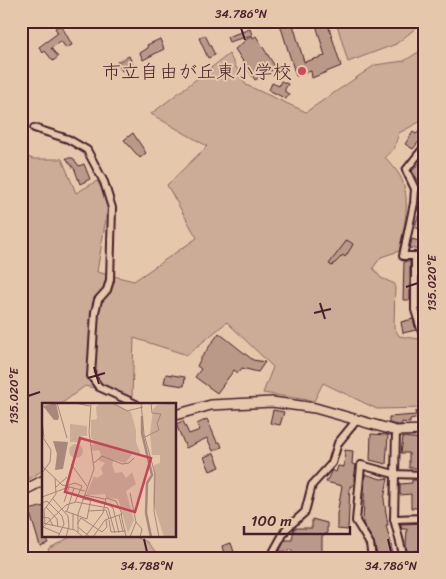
<svg xmlns="http://www.w3.org/2000/svg" width="446" height="579" font-family="Sriracha,'Klee One',sans-serif">
	<rect width="100%" height="100%" fill="#e5c8ac"/>
	<filter id="ink" filterUnits="userSpaceOnUse"><feTurbulence type="fractalNoise" baseFrequency=".02" numOctaves="2"/><feDisplacementMap in="SourceGraphic" scale="10" xChannelSelector="R" yChannelSelector="G"/><feConvolveMatrix kernelMatrix="1 2 1 2 8 2 1 2 1" color-interpolation-filters="sRGB"/></filter>
	<g filter="url(#ink)">
		<g fill="#ccac97" stroke="#8b6661">
			<path d="M336,21H414L416,28L396,44L348,62Z"/>
			<path d="M425,48V119L399,133L394,149L385,157C390,163 396,169 400,176C412,198 404,227 399,251L381,257L373,268L381,278L395,284L394,327L399,336L419,339L425,356V408L377,409L323,383L314,401L263,393L273,367L227,322L187,355L134,338L132,397L85,386L61,404H44V469L28,480L21,453V154L33,159H62L76,193L97,181L109,200L97,272L134,281L197,238L167,185L207,146L151,114L229,54L246,85L306,112L375,65L404,61Z"/>
			<path d="M74,535H132L147,542L161,558H51L48,549Z"/>
		</g>
		<g fill="#ba9988" stroke="#4a1f2b">
			<path d="M279,21H292L304,62L325,56L315,21H327L341,66L312,78L311,71L296,76Z"/>
			<path d="M61,25L72,45L66,48L61,41L51,48L58,57L53,61L45,51L43,53L39,47L58,33L55,28Z"/>
			<path d="M250,29L252,35L229,42L227,37Z"/>
			<path d="M205,35L215,55L208,58L199,38Z"/>
			<path d="M252,35L253,38L256,36L276,68L255,80L235,49Z"/>
			<path d="M160,39L164,49L143,60L140,53L148,48L147,45Z"/>
			<path d="M129,56L133,65L122,71L117,62Z"/>
			<path d="M281,81L288,84L285,89V92L289,94L286,99L269,90L272,83L279,86Z"/>
			<path d="M425,126V134L413,149L405,144L413,132L416,134Z"/>
			<path d="M133,133L146,153L140,158L124,140Z"/>
			<path d="M425,157V191L412,171Z"/>
			<path d="M66,158H73L79,166L84,164L90,179L80,184L75,170Z"/>
			<path d="M425,201V222L422,230L414,227L420,212L418,211L420,204L422,205Z"/>
			<path d="M412,239L425,243V251L410,248Z"/>
			<path d="M347,240L353,244L351,248L345,257L343,255L332,266L329,264Z"/>
			<path d="M404,261H410V300H403Z"/>
			<path d="M420,262L425,263V324L420,309Z"/>
			<path d="M413,319L416,330L403,333L401,322Z"/>
			<path d="M219,333L253,360L265,362L258,372L242,368L238,373L234,370L217,393L195,377L201,369L197,366L201,358Z"/>
			<path d="M166,374L185,377L184,386L164,383Z"/>
			<path d="M273,410L284,412L280,425L270,423Z"/>
			<path d="M422,411L424,417L410,420V423L402,422V425H397L389,423V417L416,415L415,412Z"/>
			<path d="M207,419L217,442H220L222,447L213,451L207,438L186,448L176,424L183,421L189,434L200,430L197,424Z"/>
			<path d="M371,434L388,435L386,464L370,460Z"/>
			<path d="M403,437L421,439L425,468H409V453H401Z"/>
			<path d="M345,450L353,451L352,464L356,465L353,486H350L348,530L337,529V514L342,486L326,482L332,470L336,472L338,466L344,467Z"/>
			<path d="M214,453L220,467L210,471L204,457Z"/>
			<path d="M365,474L381,479L388,478L384,500L388,525H386L394,558H388L386,553L377,555L374,542L363,523Z"/>
			<path d="M412,480H420V484H425V508H411V494L400,495V484L412,483Z"/>
			<path d="M44,506V535L48,543L40,546L29,510Z"/>
			<path d="M312,519L327,523V533L322,536V553L309,552V558H292V550L279,552L285,540H292L294,528H312Z"/>
			<path d="M425,523L424,550L413,551V556L408,555L406,546L407,529H402L400,524Z"/>
			<path d="M231,543L236,558H225L222,546Z"/>
		</g>
		<g fill="none" stroke-linecap="round" stroke-linejoin="round">
			<g stroke="#4a1f2b" stroke-width="10">
				<g id="street">
					<path d="M34,128L68,139L87,150L104,182L112,208L110,280L107,290L98,300L95,312L91,376L99,387L136,404"/>
					<path d="M425,146L406,170L415,189L414,203L403,256H425"/>
					<path d="M415,256V310L425,342"/>
					<path d="M396,431L394,519L404,558"/>
					<path d="M394,519L425,518"/>
					<path d="M270,558L286,529L305,512L312,485L332,463L338,443L356,421"/>
					<path d="M372,558L370,544L356,521L361,465L394,474L425,475"/>
				</g>
			</g>
			<g stroke="#4a1f2b" stroke-width="12">
				<g id="secondary">
					<path d="M175,415L211,405L272,402L315,408L396,431L425,430"/>
					<path d="M21,492L44,480"/>
				</g>
			</g>
			<use href="#street" stroke="#e5c8ac" stroke-width="6"/>
			<use href="#secondary" stroke="#e5c8ac" stroke-width="9"/>
		</g>
	</g>
	<path fill="none" stroke="#4a1f2b" stroke-width="2" d="M241,28L245,40M406,287L418,283M320,303L325,319M314,313L331,309M94,367L99,384M88,378L105,373M28,396L40,392M144,539L147,552M388,539L391,552"/>
	<circle fill="#d1495b" stroke="#e5c8ac" stroke-width="2" cx="302" cy="71" r="5"/>
	<g text-anchor="middle" dominant-baseline="central" stroke-width="4" stroke-linejoin="round" paint-order="stroke">
		<g font-size="19" fill="#4a1f2b" stroke="#e5c8ac" text-anchor="end">
			<text x="292" y="71">市立自由が丘東小学校</text>
		</g>
	</g>
	<g transform="translate(42 403)">
		<rect width="134" height="134" fill="#e5c8ac"/>
		<path d="M58,0H73L89,9L94,27V39L99,52L91,50L83,60L72,57L70,61L73,70L80,69L84,75L90,69L94,81L84,88L92,117L86,130L76,96L64,95L63,91L44,92L52,73L55,75L61,71L59,65L63,60L56,57L59,52L57,47L51,48L49,42L55,40L49,35V17L55,16L54,4ZM134,0V134H122L111,100L112,62L118,60V52H110L108,31L111,6L115,2ZM28,21L45,23V33H39V39H28ZM27 48a7 7 0 1 1 14 0a7 7 0 1 1-14 0Z" fill="#ccac97"/>
		<path d="M14,0L17,14L16,17H12L1,3ZM11,38L26,39L21,66L13,67L15,51Z" fill="#aa877b"/>
		<path fill="none" stroke="#aa877b" stroke-width="2.5" d="M100,13V30L110,72L105,80L104,110L109,134"/>
		<path fill="none" stroke="#a78478" stroke-width="1" d="M15,0L25,35M33,0L48,3M70,0L85,8L101,4M99,0L102,31L113,71L112,108L117,134M0,18L2,34M0,33L9,47L8,59L0,70M103,34L117,27L115,20L119,11L110,10L109,0M52,60L60,53L80,61L87,60L92,55M29,61L45,83M0,63L20,82L43,88M23,83L33,80L40,83L33,99M13,85L25,74M88,90L94,119L100,126L98,134M42,92L63,96M0,94L27,84M11,96L26,113L27,123L24,134M40,96L62,99M22,99L27,84M63,99L71,105L77,130M0,100L5,98L20,113L22,121L16,134M4,104L15,116L16,124M23,108L45,116L49,95M25,108L32,85M47,108L64,107L67,116M31,110V127M79,111L84,134M77,112L81,129M0,114L7,115L11,123M67,117L69,129L84,128M0,120L33,127L41,134M3,121L2,107L14,91L13,75M35,121L39,115L60,129L65,124L64,117M1,124L18,131M36,124L48,134M0,125L24,102L34,99L66,105L73,130M36,129V111L52,66L47,29L49,0M43,134L61,110L64,95L74,98L80,111M51,134L63,117L80,111M88,134L94,119"/>
		<path fill="#c44556" fill-opacity="0.15" stroke="#c44556" stroke-width="2.5" d="M38,35L109,55L93,109L23,89Z"/>
		<rect width="134" height="134" fill="none" stroke="#4a1f2b" stroke-width="2.5"/>
	</g>
	<rect width="446" height="579" fill="none" stroke="#e5c8ac" stroke-width="55"/>
	<path d="M244 526v8h106v-8" fill="none" stroke="#4a1f2b" stroke-width="2.5"/>
	<text x="251" y="526" font-size="15" fill="#4a1f2b" stroke="#e5c8ac" stroke-width="4" paint-order="stroke">100 m</text>
	<rect x="28" y="28" width="390" height="524" fill="none" stroke="#4a1f2b" stroke-width="2"/>
	<g font-size="12" text-anchor="middle" fill="#4a1f2b">
		<text x="241" y="18">34.786°N</text>
		<text transform="translate(432 283) rotate(-90)" y="4">135.020°E</text>
		<text transform="translate(14 396) rotate(-90)" y="4">135.020°E</text>
		<text x="147" y="570">34.788°N</text>
		<text x="391" y="570">34.786°N</text>
	</g>
</svg>
